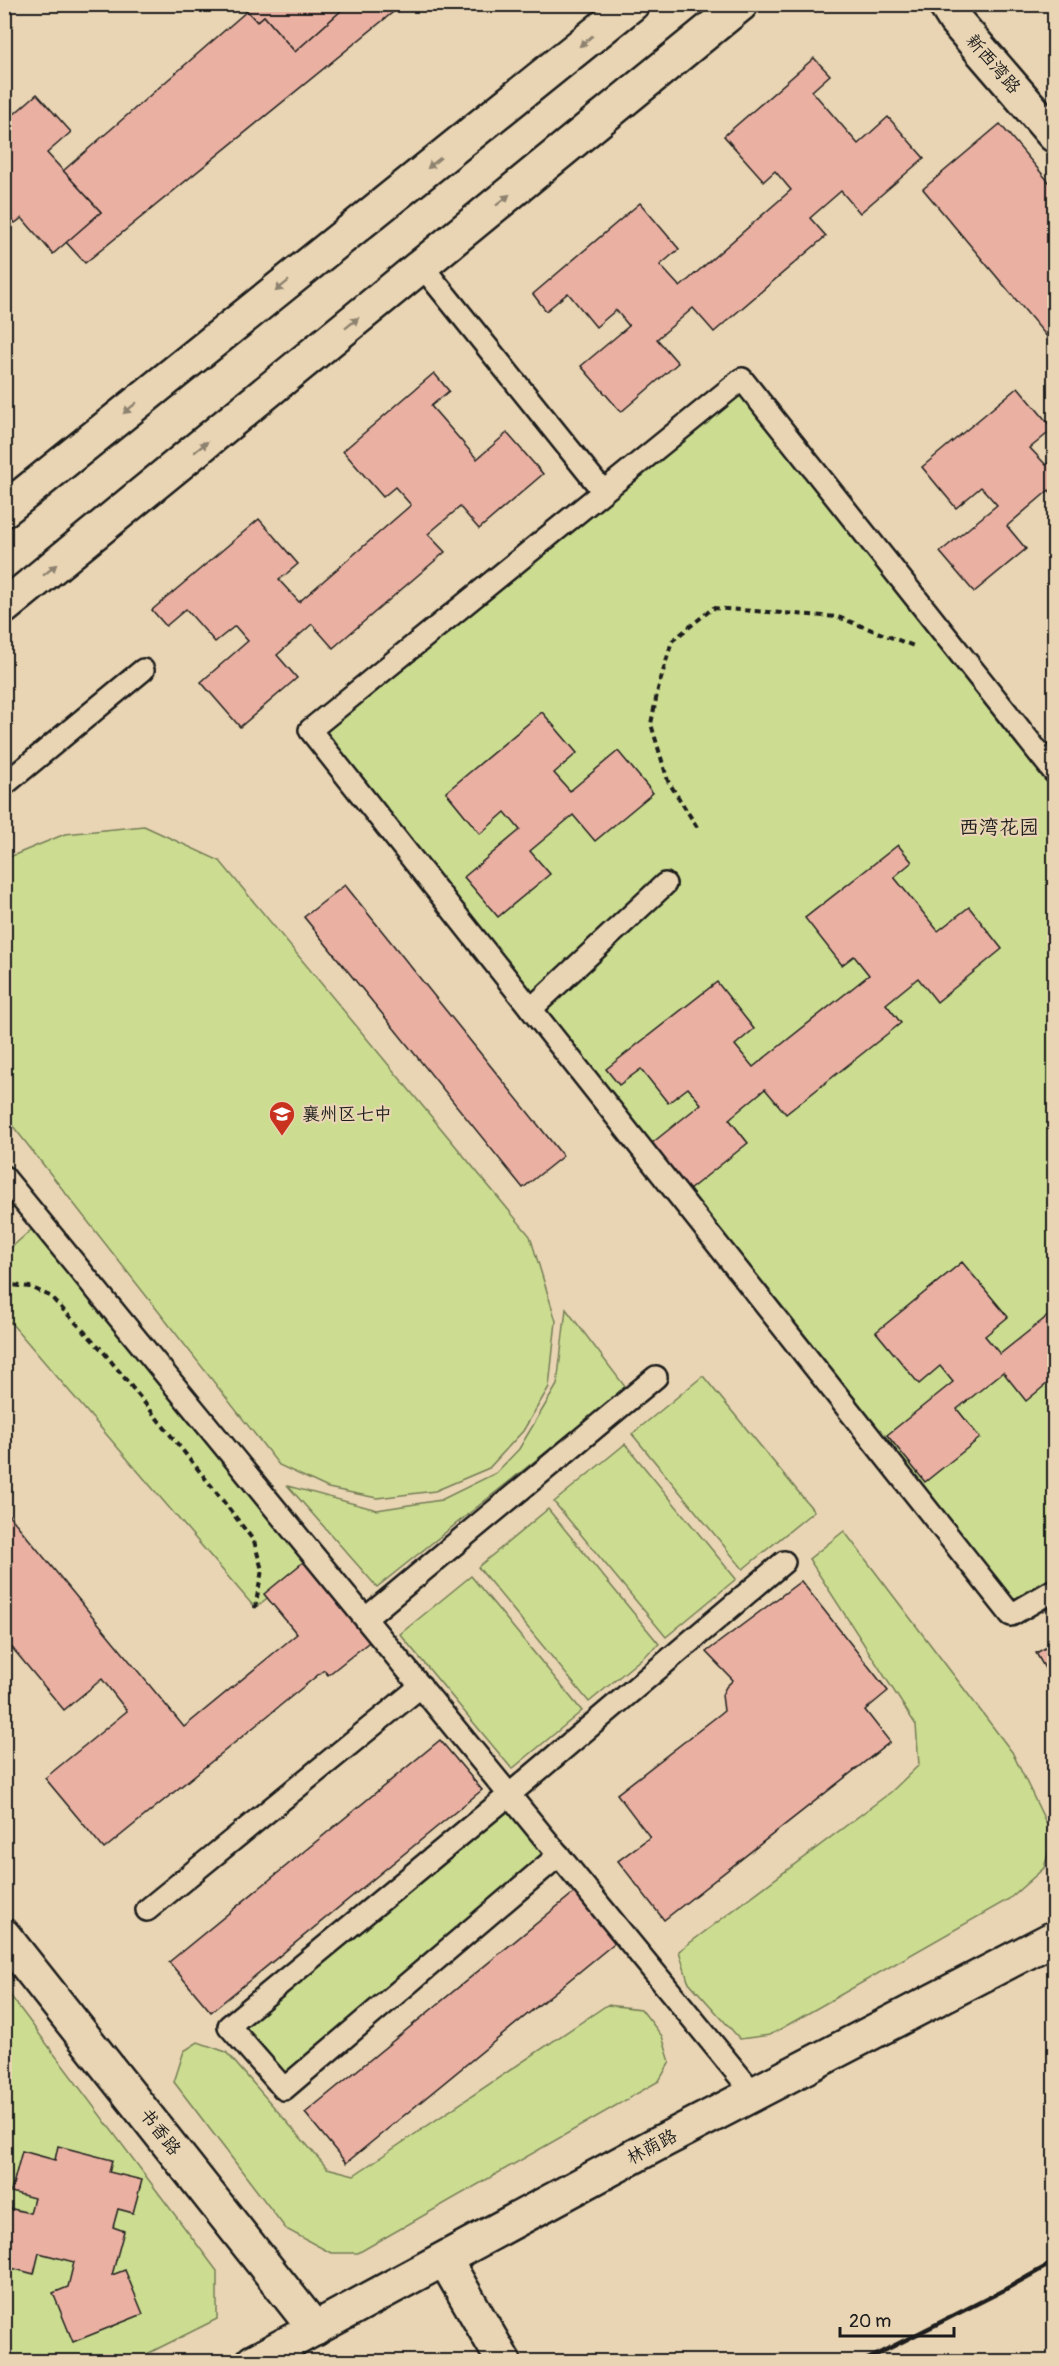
<svg xmlns="http://www.w3.org/2000/svg" width="1059" height="2366" font-family="Pangolin,'LXGW WenKai TC',sans-serif">
	<rect width="100%" height="100%" fill="#e9d5b3"/>
	<filter id="ink" filterUnits="userSpaceOnUse"><feTurbulence type="fractalNoise" baseFrequency=".0167" numOctaves="2"/><feDisplacementMap in="SourceGraphic" scale="12" xChannelSelector="R" yChannelSelector="G"/><feConvolveMatrix kernelMatrix="1 2 1 2 8 2 1 2 1" color-interpolation-filters="sRGB"/></filter>
	<g filter="url(#ink)">
		<g fill="#ccdd91" stroke="#747c56" stroke-width="1.5">
			<path d="M742,379L1054,772V1590L1011,1615L310,730Z"/>
			<path d="M144,826L220,861L530,1236L556,1321L549,1387L523,1431L489,1468L435,1491L377,1498L328,1488L279,1465L5,1116V863L12,856L65,834Z"/>
			<path d="M41,1221L317,1557L255,1608L5,1316L4,1254Z"/>
			<path d="M566,1309L626,1388L377,1587L288,1486L377,1510L441,1500L496,1473L519,1449L557,1385Z"/>
			<path d="M703,1376L814,1511L743,1569L632,1434Z"/>
			<path d="M625,1444L736,1579L666,1637L554,1502Z"/>
			<path d="M548,1509L659,1644L589,1702L478,1567Z"/>
			<path d="M844,1531L1012,1752L1053,1837L1044,1868L1009,1899L770,2035L740,2039L688,1981L679,1951L891,1792L919,1765L916,1725L809,1559Z"/>
			<path d="M471,1576L582,1711L512,1769L400,1634Z"/>
			<path d="M509,1795L559,1855L284,2089L229,2026Z"/>
			<path d="M4,1987L217,2271V2319L133,2361H5Z"/>
			<path d="M607,2005L641,2009L662,2036L670,2062L659,2081L358,2253H331L286,2229L174,2082L184,2051L198,2042L226,2052L327,2168L354,2175Z"/>
		</g>
		<g fill="#eab1a2" stroke="#1c1c1c" stroke-width="1.5">
			<path d="M241,4H337L342,10L295,52L264,16L257,22Z"/>
			<path d="M337,4H403L85,263L66,242L101,212L63,171L247,11L257,22L264,16L295,52L342,10Z"/>
			<path d="M814,58L830,75L812,91L858,144L888,117L924,158L860,213L841,191L810,218L826,236L714,332L693,308L657,339L678,363L621,412L581,366L629,326L616,310L596,327L568,293L546,311L533,294L640,203L679,249L660,265L680,287L791,190L775,171L764,181L724,136Z"/>
			<path d="M37,94L71,132L47,153L101,212L53,254L22,218L15,223L4,211V105L13,115Z"/>
			<path d="M1000,124L1054,188V345L923,189Z"/>
			<path d="M434,373L449,391L431,406L477,459L507,433L543,474L479,529L460,507L428,534L445,552L333,648L312,624L277,655L297,678L240,727L201,682L248,641L235,626L215,642L186,609L166,626L152,610L259,519L298,564L279,580L299,602L411,505L395,487L383,497L343,451Z"/>
			<path d="M1018,387L1053,429L1030,448L1046,465L1054,458V497L1049,490L1007,526L1026,549L974,592L940,552L997,505L981,487L956,508L922,467Z"/>
			<path d="M542,712L577,753L554,773L570,791L618,751L653,793L595,841L573,815L530,851L550,874L498,917L464,877L520,830L505,812L480,834L446,792Z"/>
			<path d="M898,845L912,862L894,877L938,931L969,907L1002,949L937,1002L918,978L886,1004L901,1023L786,1114L765,1089L729,1119L748,1143L689,1190L652,1143L701,1104L688,1088L668,1103L641,1069L619,1085L606,1069L717,982L754,1029L735,1045L753,1067L869,975L854,956L842,965L805,918Z"/>
			<path d="M345,885L563,1156L523,1188L304,917Z"/>
			<path d="M4,1190L17,1205L4,1215Z"/>
			<path d="M962,1262L1008,1317L985,1336L1000,1354L1049,1315L1054,1321V1378L1026,1401L1003,1372L957,1409L980,1438L925,1482L887,1435L953,1382L940,1366L919,1384L876,1332Z"/>
			<path d="M4,1509L184,1727L297,1634L264,1594L307,1559L373,1639L328,1675L324,1670L104,1849L45,1778L127,1711L102,1679L64,1710L4,1638Z"/>
			<path d="M801,1581L888,1691L865,1710L890,1742L664,1920L618,1861L650,1837L617,1794L724,1711L722,1695L726,1687L733,1680L706,1652Z"/>
			<path d="M1054,1643V1668L1047,1672L1036,1653Z"/>
			<path d="M440,1740L482,1790L211,2012L169,1962Z"/>
			<path d="M576,1891L617,1941L346,2163L305,2113Z"/>
			<path d="M58,2146L112,2160L109,2172L142,2180L133,2213L118,2209L113,2227L124,2231L112,2275L125,2270L143,2314L73,2342L53,2293L68,2287L74,2262L39,2253L34,2274L11,2268L9,2276L4,2274V2207L30,2213L34,2198L11,2192L22,2151L55,2160Z"/>
		</g>
		<g fill="none" stroke-linecap="round" stroke-linejoin="round">
			<g stroke="#1c1c1c" stroke-width="26">
				<g id="lane">
					<path d="M422,266L603,491"/>
					<path d="M1054,772L742,379L310,730L1011,1615L1054,1590"/>
					<path d="M4,785L143,670"/>
					<path d="M531,1009L665,884"/>
					<path d="M4,1177L754,2094"/>
					<path d="M366,1618L656,1377"/>
					<path d="M559,1855L284,2089L229,2026L509,1795L784,1562"/>
					<path d="M147,1910L421,1686"/>
				</g>
			</g>
			<g stroke="#1c1c1c" stroke-width="38">
				<g id="secondary">
					<path d="M945,4L955,20L1054,135"/>
					<path d="M4,1936L315,2329"/>
					<path d="M445,2260L504,2362"/>
					<path d="M253,2362L653,2146L1054,1938"/>
				</g>
			</g>
			<g stroke="#1c1c1c" stroke-width="38">
				<g id="primary">
					<path d="M4,510L632,4"/>
					<path d="M4,607L741,4"/>
				</g>
			</g>
			<g stroke="#1c1c1c" stroke-width="4" stroke-dasharray="6 4.5" stroke-linecap="butt">
				<path d="M697,827L668,781L651,724L658,689L672,641L713,608L838,617L914,646"/>
				<path d="M4,1284L30,1287L50,1296L102,1350L213,1488L254,1541L262,1570L255,1608"/>
			</g>
			<use href="#lane" stroke="#e9d5b3" stroke-width="21"/>
			<use href="#secondary" stroke="#e9d5b3" stroke-width="33"/>
			<use href="#primary" stroke="#e9d5b3" stroke-width="33"/>
			<path stroke="#1c1c1c" stroke-width="4.5" d="M862,2362L1004,2290L1054,2262"/>
		</g>
		<defs><path id="oneway-solid" d="M-6-.8H1V-3.2L6.5 0L1 3.2V.8H-6Z" transform="scale(1.5)"/></defs>
		<g fill="#8d826f">
			<use href="#oneway-solid" transform="translate(586 41) rotate(141)"/>
			<use href="#oneway-solid" transform="translate(434 163) rotate(141)"/>
			<use href="#oneway-solid" transform="translate(503 200) rotate(-39)"/>
			<use href="#oneway-solid" transform="translate(282 286) rotate(141)"/>
			<use href="#oneway-solid" transform="translate(352 323) rotate(-39)"/>
			<use href="#oneway-solid" transform="translate(130 408) rotate(141)"/>
			<use href="#oneway-solid" transform="translate(201 447) rotate(-39)"/>
			<use href="#oneway-solid" transform="translate(50 570) rotate(-39)"/>
		</g>
	</g>
	<defs>
		<g id="school-pin" transform="scale(1.35)"><path d="M0 17L-7.5 6A9.5 9.5 0 1 1 7.5 6Z" fill="#c8321e" stroke="#e9d5b3"/><path d="M0-5L7-2L0 1L-7-2ZM-4 1L0 2.5L4 1V4Q0 6-4 4Z" fill="#fff"/></g>
	</defs>
	<g fill-rule="evenodd">
		<use href="#school-pin" x="282" y="1114"/>
	</g>
	<g text-anchor="middle" dominant-baseline="central" stroke-width="4.5" stroke-linejoin="round" paint-order="stroke">
		<g font-size="18" fill="#1c1c1c" stroke="#e9d5b3">
			<text transform="translate(993 64) rotate(49)">新西湾路</text>
			<text transform="translate(160 2132) rotate(52)">书香路</text>
			<text transform="translate(652 2147) rotate(-28)">林荫路</text>
		</g>
		<g font-size="18" fill="#1c1c1c" stroke="#e9d5b3" text-anchor="start">
			<text x="302" y="1114">襄州区七中</text>
		</g>
		<g font-size="20" fill="#1c1c1c" stroke="#e9d5b3">
			<text x="999" y="827">西湾花园</text>
		</g>
	</g>
	<rect width="1059" height="2366" fill="none" stroke="#e9d5b3" stroke-width="24"/>
	<rect x="12" y="12" width="1035" height="2342" fill="none" stroke="#1c1c1c" stroke-width="2" filter="url(#ink)"/>
	<path d="M840 2327v9h114v-9" fill="none" stroke="#1c1c1c" stroke-width="3"/>
	<text x="849" y="2327" font-size="18" fill="#1c1c1c" stroke="#e9d5b3" stroke-width="4.5" paint-order="stroke">20 m</text>
</svg>
